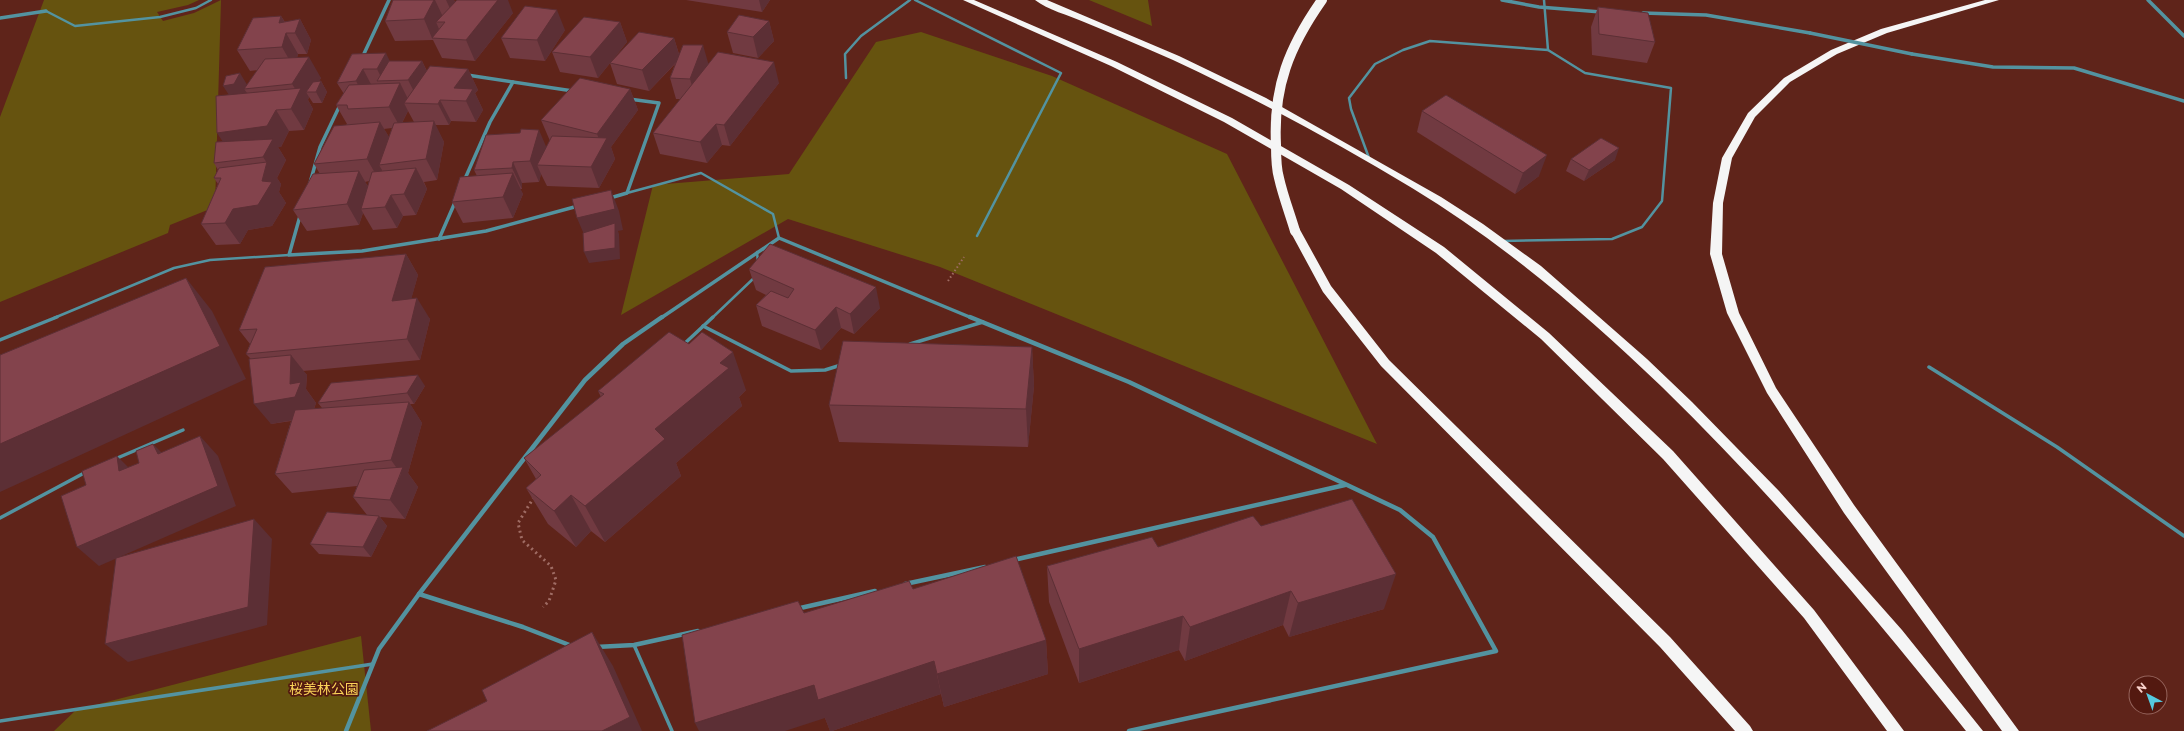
<svg xmlns="http://www.w3.org/2000/svg" width="2184" height="731" font-family="Montserrat,'Noto Sans JP',sans-serif">
	<rect width="100%" height="100%" fill="#5f241a"/>
	<g fill="#66530f">
		<path d="M44,0H199L188,5L157,12L163,21L194,13L221,0L215,207L170,225L168,233L0,302V117Z"/>
		<path d="M1089,0H1148L1152,26Z"/>
		<path d="M921,32L1052,76L1227,154L1377,444L940,267L788,219L621,315L653,185L789,174L876,42Z"/>
		<path d="M361,636L371,731H54L76,710Z"/>
	</g>
	<g fill="none" stroke-linecap="round" stroke-linejoin="round">
		<path stroke="#9f6c64" stroke-width="2" stroke-dasharray="1.5 2.5" stroke-linecap="butt" d="M948,281L964,257"/>
		<path stroke="#9f6c64" stroke-width="3" stroke-dasharray="2 3.5" stroke-linecap="butt" d="M534,497L518,523L522,540L551,566L556,580L549,601L543,607"/>
		<g stroke="#5393a0" stroke-width="2.5">
			<path d="M915,0L1061,73L977,236"/>
			<path d="M46,11L75,26L160,17L196,8L211,0"/>
			<path d="M846,78L845,54L861,36L910,0"/>
			<path d="M1369,158L1351,109L1349,98L1375,64L1403,50L1430,41L1548,50L1544,0"/>
			<path d="M627,193L701,173L773,214L779,238"/>
			<path d="M1502,241L1612,239L1642,227L1662,201L1671,88L1585,73L1548,50"/>
			<path d="M757,252L758,263"/>
			<path d="M54,318L174,268L210,260L289,255"/>
			<path d="M712,318L755,277"/>
		</g>
		<g stroke="#5393a0" stroke-width="3.5">
			<path d="M703,326L791,371L825,370L841,365"/>
			<path d="M0,340L57,317"/>
			<path d="M910,344L983,322"/>
			<path d="M683,345L713,317"/>
			<path d="M1929,367L2057,447L2184,536"/>
			<path d="M115,459L183,430"/>
			<path d="M0,518L86,472"/>
			<path d="M634,645L672,731"/>
			<path d="M0,721L373,664"/>
		</g>
		<g stroke="#5393a0" stroke-width="3.5">
			<path d="M1502,0L1539,7L1601,12"/>
			<path d="M2148,0L2184,36"/>
			<path d="M1643,13L1706,15L1810,33"/>
			<path d="M0,18L46,11"/>
			<path d="M1912,54L1993,67L2074,68L2184,101"/>
			<path d="M362,58L389,0"/>
			<path d="M467,75L573,91"/>
			<path d="M464,181L490,122L513,82"/>
			<path d="M310,183L320,147L340,105"/>
			<path d="M610,198L627,193L659,103L629,99"/>
			<path d="M300,216L289,255L362,251L486,231L578,206"/>
			<path d="M439,239L456,200"/>
			<path d="M661,318L779,238L972,318"/>
		</g>
		<g stroke="#5393a0" stroke-width="4.5">
			<path d="M970,317L1129,382L1400,510L1433,537L1496,651L1129,731"/>
			<path d="M1013,560L1345,485"/>
			<path d="M905,584L985,567"/>
			<path d="M419,594L523,627L572,646"/>
			<path d="M796,609L875,591"/>
			<path d="M596,647L634,645L698,631"/>
			<path d="M346,731L379,649L419,594L585,380L623,344L662,317"/>
		</g>
		<g fill="#f5f5f5" fill-rule="evenodd">
			<path d="M963,0H974L1117,62L1232,118L1349,185L1444,247L1549,333L1673,451L1814,610L1904,731H1887L1804,618L1663,459L1541,339L1436,253L1341,189L1224,122L1111,66Z"/>
			<path d="M1035,0H1047L1179,56L1266,98L1441,197L1483,224L1541,266L1647,359L1692,402L1779,491L1902,630L1983,731H1966C1871,611 1772,494 1662,387C1585,313 1504,244 1412,188C1335,142 1255,98 1173,60C1143,47 1114,34 1084,22C1068,15 1048,10 1035,0Z"/>
			<path d="M1985,0H1999L1887,33L1837,54L1790,82L1755,117L1732,158L1723,203L1722,254L1739,313L1776,388L1854,505L2019,731H2002L1844,513L1767,393L1727,313L1710,254L1713,203L1722,158L1748,113L1784,78L1831,50L1881,29Z"/>
			<path d="M1295,227L1299,228L1331,286L1389,360L1670,637L1750,726L1753,731H1735L1660,647L1381,366L1323,292L1290,231Z"/>
		</g>
		<path stroke="#5393a0" stroke-width="3.5" d="M1810,33L1912,54"/>
		<path stroke="#f5f5f5" stroke-width="10" d="M1295,231C1290,214 1283,196 1279,178C1276,168 1276,156 1276,145C1273,87 1289,47 1322,0"/>
	</g>
	<g fill="#713a41" fill-rule="evenodd">
		<path d="M393,0H454L455,2L513,13L475,61L442,58L433,40L395,41L385,21Z"/>
		<path d="M686,0H770L762,12Z"/>
		<path d="M1598,7L1655,42L1647,63L1592,55L1591,27Z"/>
		<path d="M281,16L285,22L300,19L311,40L307,54H298L297,58L321,78L319,81H321L327,92L322,103H313L309,97L308,100L313,109L304,130L289,131L281,147H278L286,160L277,178L281,184L279,192L286,203L272,226L248,230L240,244L216,245L201,224L218,184L214,178L218,170L214,163L223,142L229,94L247,85L258,70L250,71L237,50Z"/>
		<path d="M769,21L774,41L758,58L733,53L727,32Z"/>
		<path d="M620,22L627,42L598,78L560,72L552,52Z"/>
		<path d="M565,30L545,61L510,58L501,38Z"/>
		<path d="M674,38L679,54L708,65L779,83L730,146L722,145L707,163L660,154L653,133L681,99H676L670,78L675,64L649,91L617,84L610,63Z"/>
		<path d="M352,54L389,61H422L427,71L468,69L478,90L475,93L483,110L476,122L451,121L449,125H435L444,142L437,180L424,182L427,189L416,215L403,216L397,228L373,230L363,213L359,225L307,231L293,210L320,174L314,164L347,124L336,105L344,94L337,83ZM408,111L414,122L402,123ZM392,128L389,137L384,129ZM369,181L368,186L365,182Z"/>
		<path d="M630,89L638,110L611,147L615,159L599,188L547,186L541,174L539,182L522,183V189H520L523,194L513,218L463,223L452,202L477,176L474,170L546,147L550,141L541,120Z"/>
		<path d="M1422,111L1539,176L1515,194L1417,132Z"/>
		<path d="M1571,159L1615,160L1584,181L1566,171Z"/>
		<path d="M406,254L418,275L411,299L430,319L420,360L303,371L307,375L306,389L316,403L314,409L322,408L318,403L425,386L414,404H410L422,423L408,473L418,487L405,519L380,517L387,526L371,557L319,554L310,544L367,515L353,497L357,486L292,493L275,474L291,421L271,424L251,359L246,354L250,344L239,330Z"/>
		<path d="M749,269L880,308L854,334L841,328L821,350L762,326L756,305L766,295L756,290Z"/>
		<path d="M1032,347L1034,386L1028,447L839,442L829,405Z"/>
		<path d="M746,390L739,397L742,406L676,463L681,476L605,542L591,531L576,547L548,524L526,488L536,479L524,458L601,397L598,391Z"/>
		<path d="M1261,526L1384,609L1289,637L1283,625L1185,661L1179,650L1079,683L1049,602L1047,566L1158,547Z"/>
		<path d="M913,589L1046,640L1048,674L944,707L941,694L832,731H830L825,718L804,613Z"/>
	</g>
	<g fill="#5c2f35">
		<path d="M434,0H435L444,19L436,22L439,29L434,38H432L424,19Z"/>
		<path d="M446,0H454L458,8L455,19Z"/>
		<path d="M498,0H508L513,13L475,61L466,40Z"/>
		<path d="M759,0H770L762,12Z"/>
		<path d="M557,10L565,30L545,61L537,40Z"/>
		<path d="M281,16L291,33H286L298,54L294,68L282,47L279,23Z"/>
		<path d="M300,19L311,40L307,54L295,33Z"/>
		<path d="M769,21L774,41L758,58L753,37Z"/>
		<path d="M620,22L627,42L598,78L590,57Z"/>
		<path d="M674,38L680,58L649,91L642,70Z"/>
		<path d="M703,45L709,66L696,99L690,79Z"/>
		<path d="M386,53L396,74L383,81L377,69Z"/>
		<path d="M309,57L321,78L313,92H306L309,97L308,100L313,109L304,130L291,109L298,93L292,84Z"/>
		<path d="M422,61L432,82L419,101L408,80Z"/>
		<path d="M774,62L779,83L730,146L724,125Z"/>
		<path d="M363,69L374,90L367,102L356,81Z"/>
		<path d="M468,69L478,90L475,93L483,110L476,122L466,101L454,88Z"/>
		<path d="M240,73L249,88L244,89L251,98L237,107L223,86Z"/>
		<path d="M321,81L327,92L322,103L316,92Z"/>
		<path d="M400,83L410,103H404L408,111L400,127L389,107Z"/>
		<path d="M630,89L638,110L611,147L615,159L599,188L591,167L602,147L597,134Z"/>
		<path d="M440,100L451,121L449,125L438,104Z"/>
		<path d="M276,110L289,131L281,147H278L286,160L277,178L281,184L279,192L286,203L272,226L248,230L240,244L225,223L233,209L262,181L267,163L263,157L231,154L217,133Z"/>
		<path d="M434,121L444,142L437,180L426,159Z"/>
		<path d="M380,122L392,142L379,165L382,170L379,180L367,159Z"/>
		<path d="M716,124L722,145L707,163L700,142Z"/>
		<path d="M539,130L548,151L537,165L541,174L539,182L530,161Z"/>
		<path d="M1619,148L1615,160L1584,181L1589,170Z"/>
		<path d="M1547,155L1539,176L1515,194L1523,173Z"/>
		<path d="M513,162L522,183V189L512,168Z"/>
		<path d="M416,168L427,189L416,215L404,194Z"/>
		<path d="M359,171L371,192L361,209L363,213L359,225L347,204Z"/>
		<path d="M513,173L523,194L513,218L503,197Z"/>
		<path d="M611,190L619,211L623,230L618,231L619,234L620,259L589,263L584,252L586,239L577,218Z"/>
		<path d="M391,195L403,216L397,228L385,207Z"/>
		<path d="M406,254L418,275L405,322L392,301Z"/>
		<path d="M186,278L212,311L246,379L0,492V444Z"/>
		<path d="M876,287L880,308L854,334L850,314Z"/>
		<path d="M417,298L430,319L420,360L407,339Z"/>
		<path d="M836,307L841,328L821,350L815,330Z"/>
		<path d="M1032,347L1034,386L1028,447L1026,409Z"/>
		<path d="M733,352L746,390L739,397L742,406L676,463L681,476L605,542L585,506L655,429L720,363Z"/>
		<path d="M291,355L307,375L306,389L316,403L311,417L271,424L254,404L290,384Z"/>
		<path d="M418,375L425,386L414,404L407,393Z"/>
		<path d="M409,402L422,423L408,473L418,487L405,519L390,500L401,474L391,460Z"/>
		<path d="M200,436L218,456L236,506L99,566L77,547Z"/>
		<path d="M153,444L173,464L158,454Z"/>
		<path d="M117,456L137,476L119,471Z"/>
		<path d="M571,495L591,531L576,547L554,511Z"/>
		<path d="M379,516L387,526L371,557L363,547Z"/>
		<path d="M254,519L272,539L267,625L128,662L105,644Z"/>
		<path d="M1396,574L1384,609L1289,637L1298,603Z"/>
		<path d="M1291,591L1283,625L1185,661L1190,627Z"/>
		<path d="M1183,616L1179,650L1079,683V649Z"/>
		<path d="M592,632L613,666L642,731H602Z"/>
		<path d="M1046,640L1048,674L944,707L937,674Z"/>
		<path d="M934,661L941,694L832,731H830L825,718L785,731H699L695,723L814,685Z"/>
	</g>
	<g fill="#83434c" stroke="#5c2f35">
		<path d="M393,0H434L424,19L385,21Z"/>
		<path d="M457,0H498L466,40L432,38L445,22H436Z"/>
		<path d="M525,6L557,10L537,40L501,38Z"/>
		<path d="M1598,7L1648,13L1655,42L1599,34Z"/>
		<path d="M739,15L769,21L753,37L727,32Z"/>
		<path d="M281,16L279,23L300,19L295,33H286L282,47L237,50L253,18Z"/>
		<path d="M584,17L620,22L590,57L552,52Z"/>
		<path d="M639,32L674,38L642,70L610,63Z"/>
		<path d="M683,45H703L690,79L670,78Z"/>
		<path d="M718,52L774,62L724,125L716,124L700,142L653,133Z"/>
		<path d="M386,53L377,69H363L356,81L337,83L352,54Z"/>
		<path d="M309,57L292,84L244,89L265,59Z"/>
		<path d="M389,61H422L408,80L377,81Z"/>
		<path d="M430,66L468,69L454,88L473,89L466,101L440,100L438,104L404,103Z"/>
		<path d="M240,73L234,84L223,86L226,76Z"/>
		<path d="M580,78L630,89L597,134L541,120Z"/>
		<path d="M321,81L316,92H306L313,82Z"/>
		<path d="M400,83L389,107L348,109L347,105H336L349,85Z"/>
		<path d="M301,88L291,109L276,110L267,126L217,133L216,96Z"/>
		<path d="M1446,95L1547,155L1523,173L1422,111Z"/>
		<path d="M434,121L426,159L379,165L394,123Z"/>
		<path d="M380,122L367,159L314,164L334,126Z"/>
		<path d="M521,129L539,130L530,161L513,162L512,168L474,170L486,135L520,133Z"/>
		<path d="M552,136L607,138L591,167L537,165Z"/>
		<path d="M1601,138L1619,148L1589,170L1571,159Z"/>
		<path d="M273,139L263,157L214,163L216,142Z"/>
		<path d="M267,162L262,181L272,182L258,205L233,209L225,223L201,224L221,178H214L219,168Z"/>
		<path d="M416,168L404,194L391,195L385,207L361,209L372,172Z"/>
		<path d="M359,171L347,204L293,210L313,174Z"/>
		<path d="M513,173L503,197L452,202L460,177Z"/>
		<path d="M611,190L615,209L577,218L572,199Z"/>
		<path d="M615,223V248L584,252L583,233Z"/>
		<path d="M770,244L876,287L850,314L836,307L815,330L756,305L771,291L788,298L794,289L749,269Z"/>
		<path d="M406,254L392,301L417,298L407,339L246,354L257,329L239,330L265,267Z"/>
		<path d="M186,278L220,346L0,444V355Z"/>
		<path d="M669,332L689,344L702,332L733,352L720,363L729,368L655,429L665,439L585,506L571,495L554,511L526,488L541,475L524,458L604,394L598,391Z"/>
		<path d="M843,341L1032,347L1026,409L829,405Z"/>
		<path d="M291,355L290,384L301,382L295,397L254,404L249,359Z"/>
		<path d="M418,375L407,393L318,403L331,383Z"/>
		<path d="M409,402L391,460L275,474L295,410Z"/>
		<path d="M200,436L218,486L77,547L61,496L86,485L82,471L117,456L119,471L139,463L136,451L153,444L158,454Z"/>
		<path d="M403,467L390,500L353,497L364,470Z"/>
		<path d="M1352,499L1396,574L1298,603L1291,591L1190,627L1183,616L1079,649L1047,566L1152,537L1158,547L1253,516L1261,526Z"/>
		<path d="M327,512L379,516L363,547L310,544Z"/>
		<path d="M254,519L248,607L105,644L116,558Z"/>
		<path d="M1016,556L1046,640L937,674L934,661L818,700L814,685L695,723L682,635L798,601L804,613L909,581L913,589Z"/>
		<path d="M592,632L630,717L602,731H427L487,701L482,690Z"/>
	</g>
	<g text-anchor="middle" dominant-baseline="central" stroke-width="3.5" stroke-linejoin="round" paint-order="stroke">
		<g font-size="14" fill="#fbd458" stroke="#531910">
			<text x="324" y="689">桜美林公園</text>
		</g>
	</g>
	<g transform="translate(2148 695) rotate(319)"><circle r="19" fill="#531910" stroke="#95635b"/>
	<path d="M0-3L7 15L0 10L-7 15Z" fill="#55cadf"/>
	<text y="-6" font-size="11" font-weight="bold" text-anchor="middle" fill="#f8d2cb">N</text>
	</g>
</svg>
